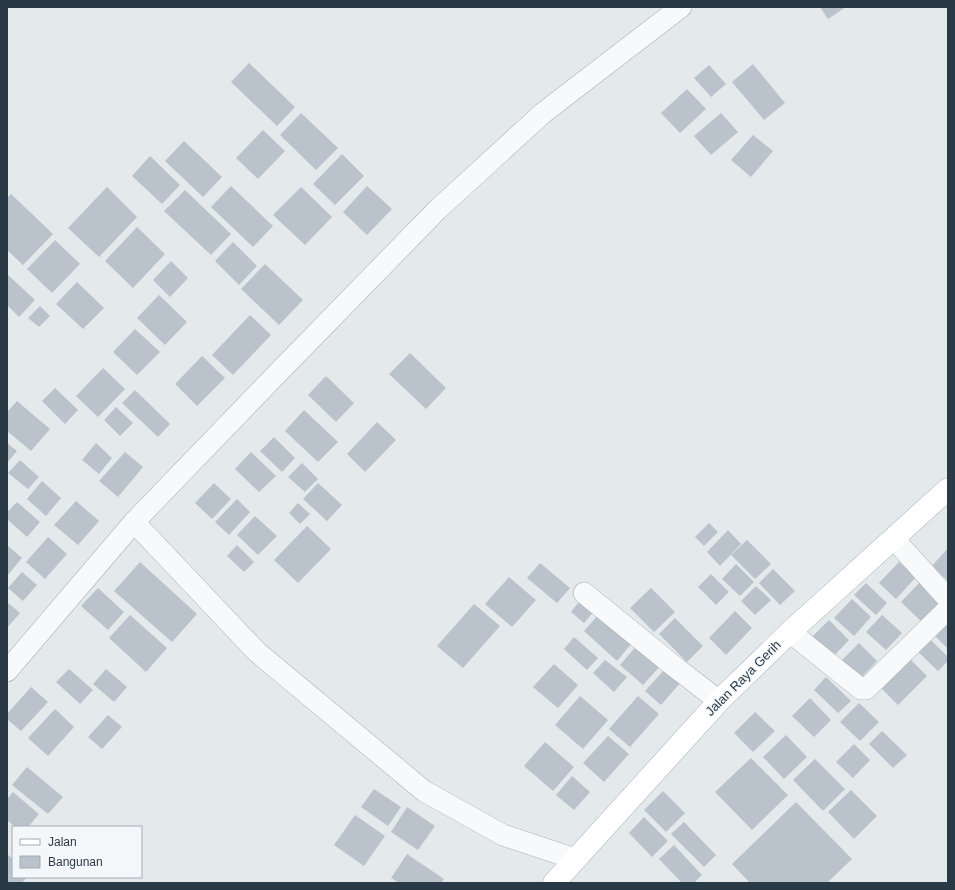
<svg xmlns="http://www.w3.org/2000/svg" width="955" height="890" font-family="Helvetica,sans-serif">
	<rect width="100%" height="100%" fill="#e4e9ec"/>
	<g fill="#bac3cb">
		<path d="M820,7H846L828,19Z"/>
		<path d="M249,63L295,107L277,126L231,82Z"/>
		<path d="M753,64L785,103L764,120L732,82Z"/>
		<path d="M709,65L726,84L711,97L694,78Z"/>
		<path d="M687,89L706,109L680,133L661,113Z"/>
		<path d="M301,113L338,148L316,170L280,135Z"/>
		<path d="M721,113L738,132L711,155L694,136Z"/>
		<path d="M263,130L285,151L258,179L236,158Z"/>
		<path d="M753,135L773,151L751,177L731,160Z"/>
		<path d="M184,141L222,177L203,197L165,161Z"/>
		<path d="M342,154L364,176L335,205L313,184Z"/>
		<path d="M150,156L180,185L162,204L132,176Z"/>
		<path d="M231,186L273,226L253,247L211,207Z"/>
		<path d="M367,186L392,209L367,235L343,212Z"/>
		<path d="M107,187L137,217L99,257L68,228Z"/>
		<path d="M301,187L332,217L305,245L273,215Z"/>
		<path d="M185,190L231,234L211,255L164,211Z"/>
		<path d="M11,194L53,234L23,265L7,250V198Z"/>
		<path d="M137,227L165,254L133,288L105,261Z"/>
		<path d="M55,240L80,264L52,293L27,269Z"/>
		<path d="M233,242L257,266L239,285L215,261Z"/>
		<path d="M171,261L188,278L170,297L153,280Z"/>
		<path d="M265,264L303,300L279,325L241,289Z"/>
		<path d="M7,274L35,300L19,317L7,305Z"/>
		<path d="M77,282L104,308L83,329L56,304Z"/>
		<path d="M159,295L187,322L165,345L137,318Z"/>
		<path d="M40,306L50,316L39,327L28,318Z"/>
		<path d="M250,315L271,335L233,375L212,355Z"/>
		<path d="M135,329L160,352L137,375L113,352Z"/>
		<path d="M410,353L446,388L426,409L389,374Z"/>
		<path d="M202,356L225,378L197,406L175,384Z"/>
		<path d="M103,368L125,389L98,417L76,396Z"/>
		<path d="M326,376L354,403L336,422L308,395Z"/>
		<path d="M55,388L78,410L65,424L42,401Z"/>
		<path d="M135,390L170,424L158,437L122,403Z"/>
		<path d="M17,401L50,429L31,451L7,431V412Z"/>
		<path d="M116,407L133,423L120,436L104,420Z"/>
		<path d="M304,410L338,442L318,462L285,431Z"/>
		<path d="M377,422L396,440L365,472L347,454Z"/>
		<path d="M274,437L295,458L282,472L260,451Z"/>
		<path d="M7,443L17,451L7,463Z"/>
		<path d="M96,443L112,458L99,474L82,460Z"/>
		<path d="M125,452L143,467L118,497L99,481Z"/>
		<path d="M251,452L276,476L259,492L235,469Z"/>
		<path d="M20,460L39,477L28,489L8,473Z"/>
		<path d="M302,463L318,479L305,492L288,477Z"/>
		<path d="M42,481L61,498L46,516L27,499Z"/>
		<path d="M214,483L231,499L212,519L195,503Z"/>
		<path d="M318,483L342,505L327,521L303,499Z"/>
		<path d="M237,499L250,512L229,535L215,522Z"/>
		<path d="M76,501L99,521L78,545L54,525Z"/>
		<path d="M17,502L40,522L27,537L7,519V512Z"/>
		<path d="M298,503L310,514L300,524L289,513Z"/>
		<path d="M255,516L277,536L258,555L237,535Z"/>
		<path d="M709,523L718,532L704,546L695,537Z"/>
		<path d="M307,526L331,549L298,583L274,560Z"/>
		<path d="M728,530L741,544L720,566L707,552Z"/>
		<path d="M48,537L67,554L45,579L26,562Z"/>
		<path d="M747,540L771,564L755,579L731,555Z"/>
		<path d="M7,545L22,558L7,576Z"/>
		<path d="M237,545L254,562L244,572L227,556Z"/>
		<path d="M948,548V581L932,566Z"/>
		<path d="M140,562L197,614L172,642L114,591Z"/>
		<path d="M899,562L916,577L896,599L879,583Z"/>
		<path d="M540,563L570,588L557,603L527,578Z"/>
		<path d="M736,564L754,582L740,596L722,579Z"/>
		<path d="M773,569L795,591L780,605L759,583Z"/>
		<path d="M22,572L37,585L23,601L8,588Z"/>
		<path d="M711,574L729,592L716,605L698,587Z"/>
		<path d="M509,577L536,600L512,627L485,604Z"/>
		<path d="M922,580L945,600L924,624L901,602Z"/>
		<path d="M866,583L887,603L876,615L854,595Z"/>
		<path d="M756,586L771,600L755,615L741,601Z"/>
		<path d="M98,588L124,612L108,630L81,606Z"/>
		<path d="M651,588L675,612L654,632L630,608Z"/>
		<path d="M582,598L595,610L584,623L571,612Z"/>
		<path d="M852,599L871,617L854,636L834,618Z"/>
		<path d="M7,602L20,613L7,628Z"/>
		<path d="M474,604L500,626L463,668L437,646Z"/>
		<path d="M735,611L752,628L726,655L709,638Z"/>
		<path d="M599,614L632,643L617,661L584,631Z"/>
		<path d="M948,614V649L931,632Z"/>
		<path d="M130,615L167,648L146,672L109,638Z"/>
		<path d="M882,615L902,633L886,650L866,632Z"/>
		<path d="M675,618L703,646L687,662L659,634Z"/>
		<path d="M829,620L849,640L828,662L807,642Z"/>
		<path d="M924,633L948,657V661L938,671L912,646Z"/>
		<path d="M574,637L598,658L587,670L564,649Z"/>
		<path d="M859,643L877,661L856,683L837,665Z"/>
		<path d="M638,644L662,664L643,685L620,665Z"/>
		<path d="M907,656L927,676L898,705L878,685Z"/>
		<path d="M605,660L627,677L614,692L593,673Z"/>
		<path d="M554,664L578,685L558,708L533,687Z"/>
		<path d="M69,669L93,690L80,704L56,682Z"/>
		<path d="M106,669L127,687L114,702L93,684Z"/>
		<path d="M665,669L681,682L661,705L645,691Z"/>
		<path d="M826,677L851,701L838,713L814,690Z"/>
		<path d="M31,687L48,702L21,731L7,719V714Z"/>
		<path d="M580,696L608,720L583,749L555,725Z"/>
		<path d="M638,696L659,714L630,747L609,729Z"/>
		<path d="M810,698L831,720L814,737L792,716Z"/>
		<path d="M859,703L879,722L860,741L840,722Z"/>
		<path d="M55,709L74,727L48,756L28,738Z"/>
		<path d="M755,712L775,731L753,752L734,733Z"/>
		<path d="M108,715L122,727L102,749L88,737Z"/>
		<path d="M882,731L907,755L893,768L869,744Z"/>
		<path d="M786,735L807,757L784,779L763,757Z"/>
		<path d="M608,736L629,754L604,782L583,763Z"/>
		<path d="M545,742L574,767L553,791L524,766Z"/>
		<path d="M854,744L870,760L853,778L836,762Z"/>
		<path d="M751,758L788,795L752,830L715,792Z"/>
		<path d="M815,759L845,789L823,811L793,780Z"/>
		<path d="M27,767L63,797L48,814L12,785Z"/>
		<path d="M572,776L590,792L574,810L556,795Z"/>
		<path d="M374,789L401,807L388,826L361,807Z"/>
		<path d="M851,790L877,816L854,839L828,812Z"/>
		<path d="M663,791L685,813L666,832L644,810Z"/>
		<path d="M13,792L39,814L28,827H15L7,820V799Z"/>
		<path d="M796,802L852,859L827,883H750L732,864Z"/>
		<path d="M407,807L435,826L418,850L391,832Z"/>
		<path d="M355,815L385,836L364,866L334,845Z"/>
		<path d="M644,817L668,841L652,857L629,833Z"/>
		<path d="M684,822L716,855L704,867L671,834Z"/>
		<path d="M674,845L702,875L694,883H682L659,859Z"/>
		<path d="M7,854L13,859V877H27L22,883H7Z"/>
		<path d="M407,854L444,879L441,883H399L391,878Z"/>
	</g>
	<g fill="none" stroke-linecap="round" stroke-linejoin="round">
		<g stroke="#a8b1b7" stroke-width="22">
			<g id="street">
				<path d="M134,522L257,652L424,791L503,835L575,859"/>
				<path d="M894,539L948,599"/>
				<path d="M584,593L675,667L719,701"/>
				<path d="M790,632L861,689H866L948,609"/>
				<path d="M7,671L134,522L272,379L437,210L543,113L681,7"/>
			</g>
		</g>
		<g stroke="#a8b1b7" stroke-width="23">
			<path id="secondary" d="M554,883L719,701L790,632L948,489"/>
		</g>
		<use href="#street" stroke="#f7f9fa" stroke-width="21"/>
		<use href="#secondary" stroke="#fff" stroke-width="22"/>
	</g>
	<g text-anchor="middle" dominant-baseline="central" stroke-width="3" stroke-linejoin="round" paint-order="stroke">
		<g font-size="13" fill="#2a3946" stroke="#f4f7f9">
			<text transform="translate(743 678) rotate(-45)">Jalan Raya Gerih</text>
		</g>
	</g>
	<rect width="955" height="890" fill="none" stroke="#2a3946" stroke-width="16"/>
	<rect x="12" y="826" width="130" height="52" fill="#f4f7f9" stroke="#a3abb1"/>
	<rect x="20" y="839" width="20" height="6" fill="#ffffff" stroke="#a3abb1"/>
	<text x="48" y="846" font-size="12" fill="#2a3946">Jalan</text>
	<rect x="20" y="856" width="20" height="12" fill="#bac3cb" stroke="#a3abb1"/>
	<text x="48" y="866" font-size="12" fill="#2a3946">Bangunan</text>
</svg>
